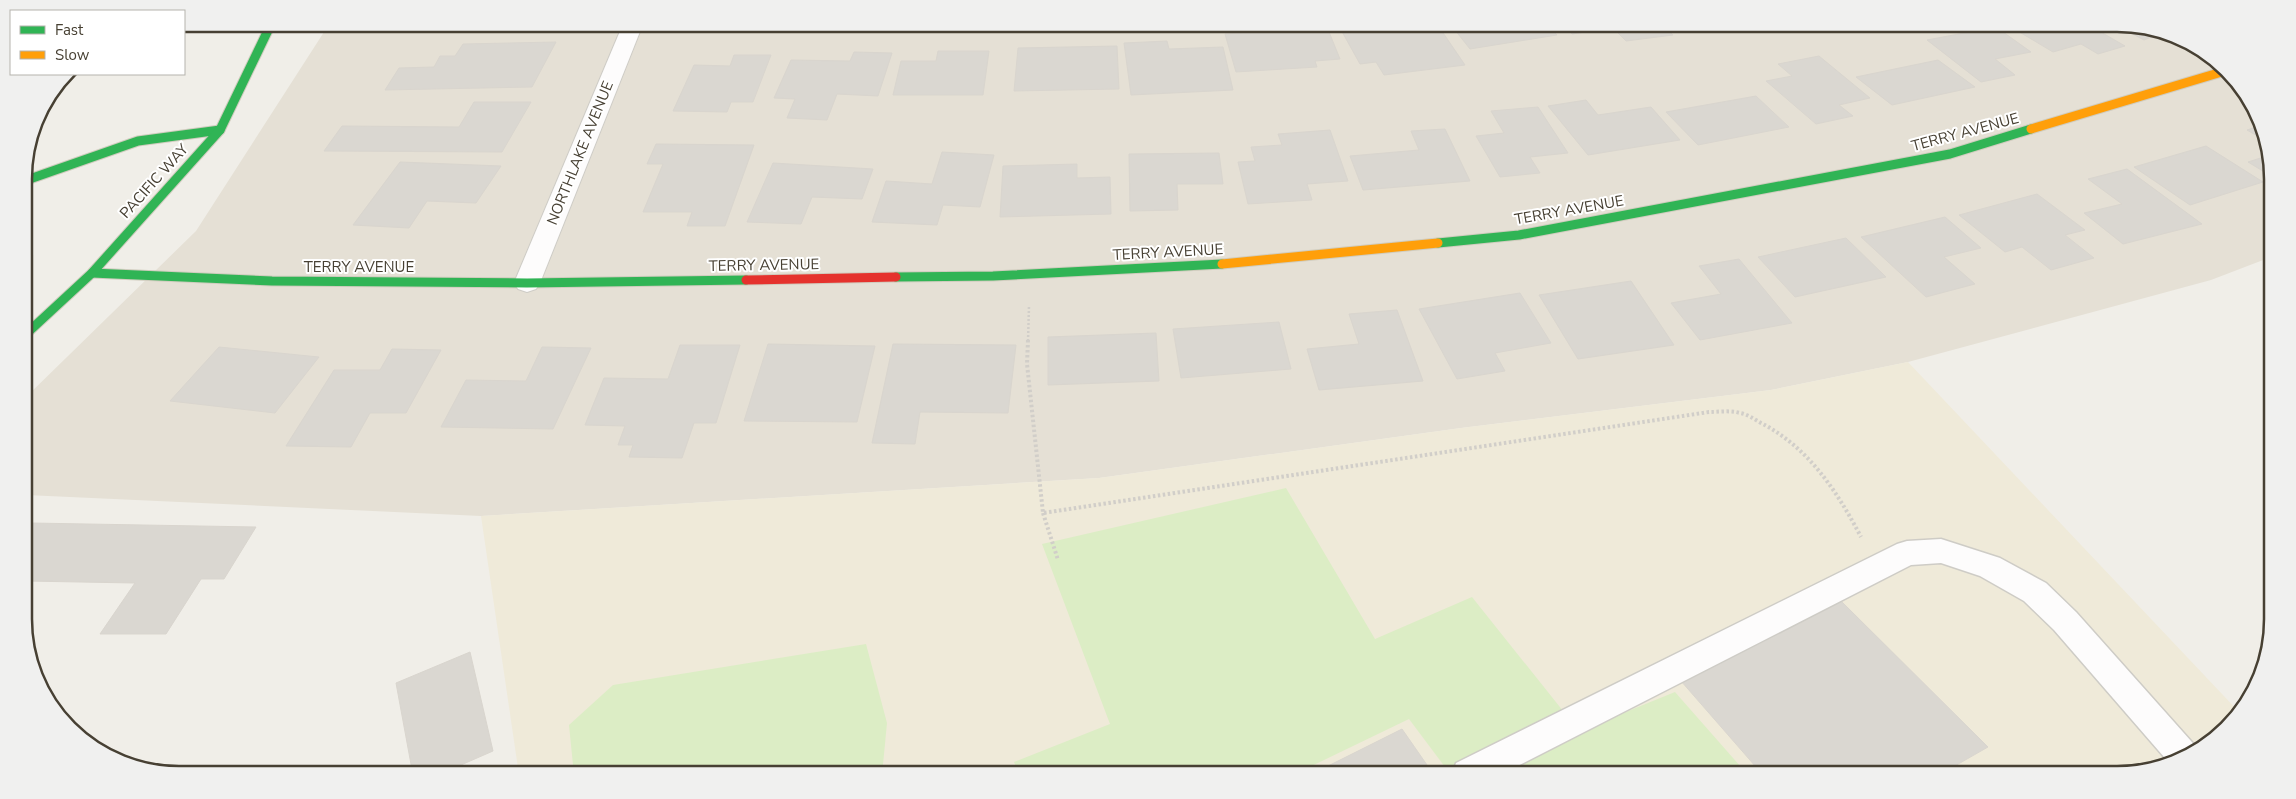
<svg xmlns="http://www.w3.org/2000/svg" width="2296" height="799" font-family="'Nunito Sans',sans-serif">
	<rect width="100%" height="100%" fill="#f0eee8"/>
	<path fill="#e5e0d5" d="M327,24H2117L2166,32L2234,77L2260,120L2271,159V257L2211,280L1908,362L1771,390L1461,428L1099,478L481,516L26,495L25,398L196,231L324,32Z"/>
	<path fill="#efead9" d="M1908,362L2240,713L2212,743L2176,764L2127,775H519L481,516L1099,478L1461,428L1771,390Z"/>
	<g fill="#dcedc5">
		<path d="M1286,488L1375,639L1472,597L1579,731L1675,692L1748,775H1451L1409,719L1293,775H1019L1014,762L1110,724L1042,544Z"/>
		<path d="M866,644L887,723L882,775H574L569,725L613,685Z"/>
	</g>
	<g fill="#dad7d1" stroke="#d9d5ce">
		<path d="M476,24H526L525,26L474,32Z"/>
		<path d="M1377,24H1437L1465,65L1384,75L1376,62L1360,64L1340,28Z"/>
		<path d="M1459,24H1547L1557,35L1470,49L1451,25Z"/>
		<path d="M1562,24H1662L1673,35L1626,41L1613,28L1572,34Z"/>
		<path d="M2006,24H2087L2125,46L2098,54L2081,44L2053,52Z"/>
		<path d="M2114,24H2117L2164,32L2144,40Z"/>
		<path d="M1327,27L1340,59L1315,61L1317,67L1236,72L1225,34Z"/>
		<path d="M1996,27L2031,52L1995,59L2015,75L1981,82L1927,40Z"/>
		<path d="M1167,41L1169,49L1223,47L1233,90L1131,95L1124,43Z"/>
		<path d="M556,42L532,87L385,90L399,68L434,67L440,56H455L463,44Z"/>
		<path d="M1117,46L1119,89L1014,91L1018,48Z"/>
		<path d="M938,51H989L983,95H893L901,61H936Z"/>
		<path d="M854,52L892,53L878,96L837,94L827,120L787,118L795,99L774,98L791,60L850,61Z"/>
		<path d="M734,55H771L753,102H731L727,112L673,111L694,65L730,66Z"/>
		<path d="M1819,56L1870,98L1839,105L1853,116L1816,124L1766,81L1792,76L1778,64Z"/>
		<path d="M1938,60L1975,87L1892,105L1856,77Z"/>
		<path d="M1756,96L1789,127L1698,145L1666,112Z"/>
		<path d="M1586,100L1598,115L1651,107L1680,140L1588,155L1548,106Z"/>
		<path d="M474,102H531L502,152L324,151L342,126L459,127Z"/>
		<path d="M1538,107L1568,153L1530,157L1540,173L1500,177L1476,136L1504,133L1491,111Z"/>
		<path d="M2262,125L2266,141L2247,130Z"/>
		<path d="M1445,129L1470,181L1363,190L1350,156L1419,150L1411,131Z"/>
		<path d="M1330,130L1348,181L1307,184L1312,200L1248,204L1238,162L1255,161L1251,147L1282,145L1278,134Z"/>
		<path d="M656,144L754,145L725,226H687L692,212H643L663,164H647Z"/>
		<path d="M2206,146L2263,182L2190,205L2134,167Z"/>
		<path d="M942,152L994,155L980,207L943,205L937,225L872,222L886,181L932,184Z"/>
		<path d="M1219,153L1223,184H1177L1178,210L1130,211L1129,154Z"/>
		<path d="M2270,155L2271,176L2248,162Z"/>
		<path d="M400,162L501,166L476,203L427,201L409,228L353,225Z"/>
		<path d="M773,163L873,169L862,199L812,197L801,224L747,222Z"/>
		<path d="M1077,164V178L1110,177L1111,214L1000,217L1003,166Z"/>
		<path d="M2127,169L2202,224L2123,244L2084,213L2122,204L2088,179Z"/>
		<path d="M2037,194L2085,230L2065,235L2094,258L2051,270L2022,247L2005,252L1959,215Z"/>
		<path d="M1945,217L1981,248L1944,257L1975,284L1926,297L1861,237Z"/>
		<path d="M1846,238L1886,277L1795,297L1758,257Z"/>
		<path d="M1739,259L1792,323L1700,340L1671,303L1721,294L1699,266Z"/>
		<path d="M1631,281L1674,345L1578,359L1539,295Z"/>
		<path d="M1520,293L1551,343L1495,353L1505,371L1457,379L1419,309Z"/>
		<path d="M1397,310L1423,381L1319,390L1307,349L1359,344L1349,314Z"/>
		<path d="M1279,322L1291,369L1181,378L1173,329Z"/>
		<path d="M1156,333L1159,381L1048,385V337Z"/>
		<path d="M768,344L875,346L857,422L744,421Z"/>
		<path d="M893,344L1016,345L1008,413L920,412L915,444L872,443Z"/>
		<path d="M680,345H740L716,423H694L682,458L629,457L633,445H618L625,426L585,425L604,378L668,379Z"/>
		<path d="M219,347L319,357L275,413L170,401Z"/>
		<path d="M542,347L591,348L553,429L441,427L466,380L526,381Z"/>
		<path d="M392,349L441,350L406,413H370L351,447L286,446L334,370H380Z"/>
		<path d="M31,523L256,527L224,579H201L166,634H100L135,583L26,581V530Z"/>
		<path d="M1841,601L1988,747L1939,775H1763L1681,681Z"/>
		<path d="M470,652L493,751L438,775H413L396,683Z"/>
		<path d="M1402,729L1434,775H1310Z"/>
	</g>
	<g fill="none" stroke-linecap="round" stroke-linejoin="round">
		<g stroke="#ceccc6" stroke-width="3">
			<path id="lane" d="M1941,539L2000,558L2046,583L2076,612L2199,750L2171,765L2054,630L2024,601L1980,576L1941,563L1911,565L1500,775H1452L1456,763L1897,544L1907,541Z"/>
		</g>
		<g stroke="#ceccc6" stroke-width="2">
			<path id="street" d="M623,24H643L540,283L536,289L527,292L518,289L514,283Z"/>
		</g>
		<g stroke="#d0ccbe" stroke-width="11">
			<g id="fast">
				<path d="M24,181L138,141L220,130"/>
				<path d="M1438,243L1519,235L1950,154L2031,129"/>
				<path d="M92,273L272,281L527,283L746,280"/>
				<path d="M896,277L993,276L1222,264"/>
				<path d="M25,335L92,273L220,130L271,24"/>
			</g>
		</g>
		<g stroke="#d0ccbe" stroke-width="11">
			<g id="slow">
				<path d="M2031,129L2225,71"/>
				<path d="M1222,264L1438,243"/>
			</g>
		</g>
		<g stroke="#d0ccbe" stroke-width="11">
			<path id="jam" d="M746,280L896,277"/>
		</g>
		<path stroke="#d1cec9" stroke-width="2.5" stroke-dasharray="2 2" stroke-linecap="butt" d="M1028,341L1029,306"/>
		<g stroke="#d1cec9" stroke-width="4" stroke-dasharray="2.5 2.5" stroke-linecap="butt">
			<path d="M1028,340L1027,364L1043,513L1709,412C1719,412 1730,410 1740,413C1747,414 1754,419 1761,423C1808,447 1837,491 1861,537"/>
			<path d="M1043,513L1058,560"/>
		</g>
		<use href="#lane" fill="#fdfcfc" fill-rule="evenodd"/>
		<use href="#street" fill="#fdfcfc" fill-rule="evenodd"/>
		<use href="#fast" stroke="#30b455" stroke-width="9"/>
		<use href="#slow" stroke="#ff9f0a" stroke-width="9"/>
		<use href="#jam" stroke="#e5322d" stroke-width="9"/>
	</g>
	<g text-anchor="middle" dominant-baseline="central" stroke-width="4" stroke-linejoin="round" paint-order="stroke">
		<g font-size="15" fill="#474033" stroke="#fff">
			<text transform="translate(1965 132) rotate(-15)">TERRY AVENUE</text>
			<text transform="translate(580 153) rotate(-68)">NORTHLAKE AVENUE</text>
			<text transform="translate(154 181) rotate(-48)">PACIFIC WAY</text>
			<text transform="translate(1569 210) rotate(-10)">TERRY AVENUE</text>
			<text transform="translate(1168 252) rotate(-3)">TERRY AVENUE</text>
			<text transform="translate(764 265) rotate(-1)">TERRY AVENUE</text>
			<text x="359" y="267">TERRY AVENUE</text>
		</g>
	</g>
	<path d="M0 0H2296V799H0ZM179 32H2117A147 147 0 0 1 2264 179V619A147 147 0 0 1 2117 766H179A147 147 0 0 1 32 619V179A147 147 0 0 1 179 32Z" fill="#f0f0ef" fill-rule="evenodd"/>
	<path fill="none" stroke="#474033" stroke-width="2.5" d="M179 32H2117A147 147 0 0 1 2264 179V619A147 147 0 0 1 2117 766H179A147 147 0 0 1 32 619V179A147 147 0 0 1 179 32Z"/>
	<rect x="10" y="10" width="175" height="65" fill="#ffffff" stroke="#b5b3ad"/>
	<rect x="20" y="26" width="25" height="8" fill="#30b455" stroke="#b5b3ad"/>
	<text x="55" y="35" font-size="15" fill="#474033">Fast</text>
	<rect x="20" y="51" width="25" height="8" fill="#ff9f0a" stroke="#b5b3ad"/>
	<text x="55" y="60" font-size="15" fill="#474033">Slow</text>
</svg>
